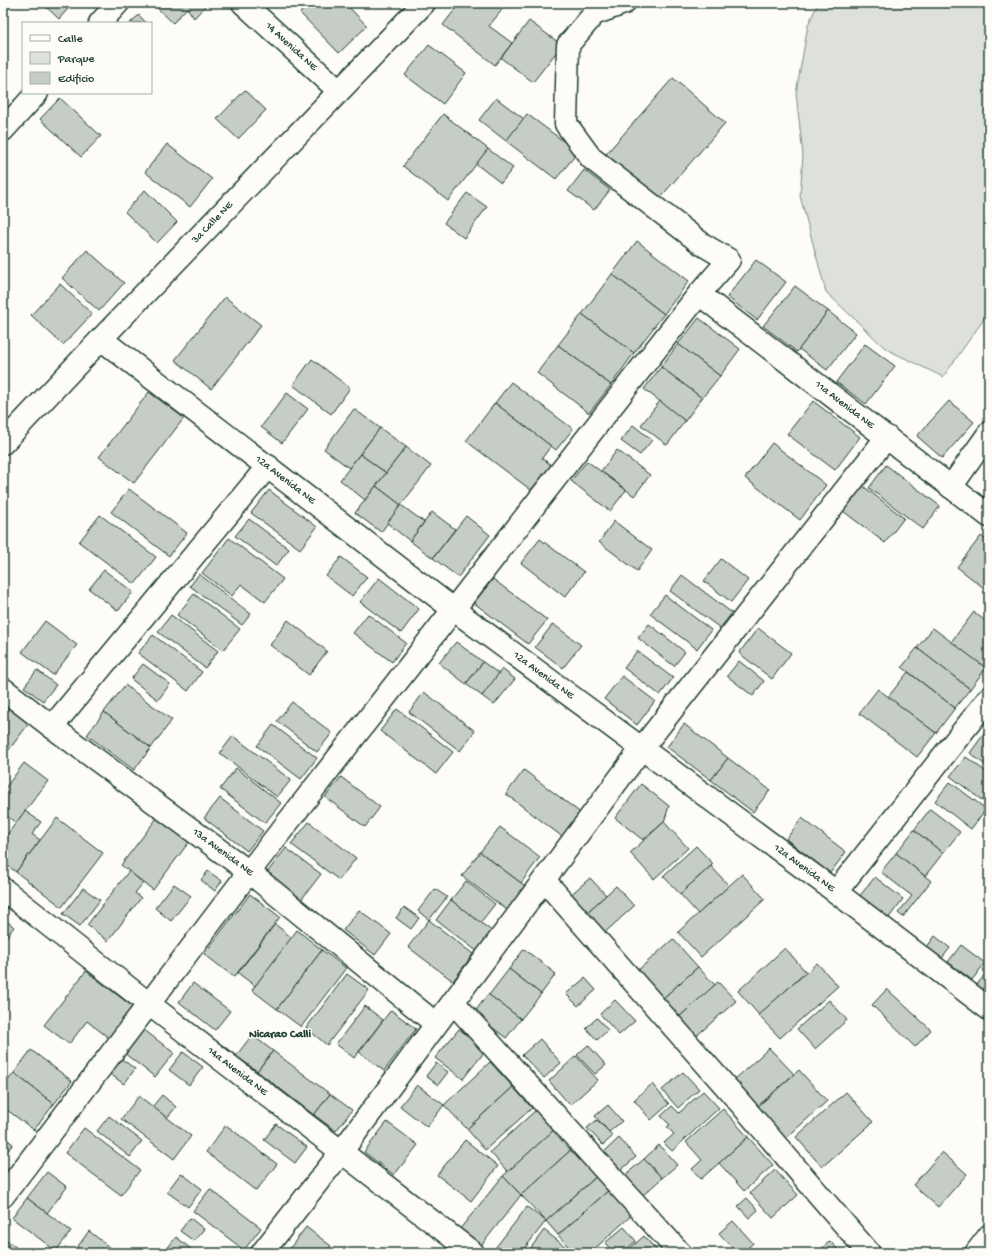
<svg xmlns="http://www.w3.org/2000/svg" width="992" height="1256" font-family="'Gochi Hand',sans-serif">
	<rect width="100%" height="100%" fill="#fdfcf7"/>
	<filter id="ink" filterUnits="userSpaceOnUse"><feTurbulence type="fractalNoise" baseFrequency=".025" numOctaves="2"/><feDisplacementMap in="SourceGraphic" scale="8" xChannelSelector="R" yChannelSelector="G"/><feConvolveMatrix kernelMatrix="1 2 1 2 8 2 1 2 1" color-interpolation-filters="sRGB"/></filter>
	<g filter="url(#ink)">
		<path fill="#dde0db" stroke="#7e8e88" d="M818,3H989V312L943,377L886,349L826,292L800,196L803,155L796,93L808,25Z"/>
		<g fill="#c6cdc7" stroke="#1f3d34">
			<path d="M42,3H73L59,19Z"/>
			<path d="M152,3H208L194,18L187,8L173,23Z"/>
			<path d="M310,3H345L367,26L339,53L300,13Z"/>
			<path d="M460,3H501L505,6L489,26L512,43L495,65L443,25Z"/>
			<path d="M139,15L146,23H130Z"/>
			<path d="M529,21L562,45L533,82L501,58Z"/>
			<path d="M429,45L466,73L443,104L405,75Z"/>
			<path d="M673,78L725,123L659,199L606,154Z"/>
			<path d="M245,90L266,110L238,139L217,119Z"/>
			<path d="M60,98L101,136L81,157L40,119Z"/>
			<path d="M496,98L524,119L506,141L479,120Z"/>
			<path d="M443,114L488,149L448,201L403,166Z"/>
			<path d="M527,114L578,152L556,179L506,141Z"/>
			<path d="M167,144L212,179L190,207L145,172Z"/>
			<path d="M488,149L513,168L501,183L476,164Z"/>
			<path d="M584,170L610,190L594,210L568,191Z"/>
			<path d="M145,190L177,222L157,243L125,212Z"/>
			<path d="M467,193L487,207L464,238L444,223Z"/>
			<path d="M637,241L689,281L664,314L612,274Z"/>
			<path d="M87,250L124,283L99,311L62,278Z"/>
			<path d="M756,260L786,282L757,320L727,297Z"/>
			<path d="M612,274L664,314L634,353L582,314Z"/>
			<path d="M60,284L92,314L63,345L31,315Z"/>
			<path d="M795,286L828,311L797,352L763,326Z"/>
			<path d="M225,297L261,325L211,389L175,360Z"/>
			<path d="M828,311L856,333L827,370L799,349Z"/>
			<path d="M582,314L634,353L611,385L558,345Z"/>
			<path d="M699,318L740,349L720,376L678,344Z"/>
			<path d="M678,344L720,376L702,398L661,367Z"/>
			<path d="M865,344L895,366L866,404L836,382Z"/>
			<path d="M558,345L611,385L589,413L537,373Z"/>
			<path d="M312,359L350,388L331,414L293,385Z"/>
			<path d="M661,367L702,398L685,421L644,389Z"/>
			<path d="M511,382L573,429L556,450L495,403Z"/>
			<path d="M149,392L184,418L134,483L99,457Z"/>
			<path d="M287,393L308,409L282,443L261,427Z"/>
			<path d="M660,401L685,421L667,445L641,425Z"/>
			<path d="M813,401L860,437L835,470L787,434Z"/>
			<path d="M949,401L974,422L942,458L917,436Z"/>
			<path d="M495,403L551,446L542,458L551,465L531,490L466,441Z"/>
			<path d="M354,409L380,428L349,468L324,449Z"/>
			<path d="M633,425L652,440L640,455L621,441Z"/>
			<path d="M380,428L406,447L386,473L360,454Z"/>
			<path d="M772,443L826,485L800,520L745,478Z"/>
			<path d="M406,447L431,466L401,505L376,486Z"/>
			<path d="M617,450L650,475L634,496L601,471Z"/>
			<path d="M360,454L386,473L365,500L340,480Z"/>
			<path d="M587,461L626,490L610,511L571,481Z"/>
			<path d="M886,465L940,506L923,529L869,488Z"/>
			<path d="M376,486L401,505L381,532L355,513Z"/>
			<path d="M863,486L904,518L885,543L843,511Z"/>
			<path d="M129,489L187,533L169,556L111,512Z"/>
			<path d="M269,490L317,527L300,549L251,513Z"/>
			<path d="M401,505L424,522L410,541L387,523Z"/>
			<path d="M432,512L455,529L433,558L410,541Z"/>
			<path d="M100,515L156,557L135,584L79,542Z"/>
			<path d="M466,516L490,535L458,577L433,558Z"/>
			<path d="M249,519L289,549L276,566L235,536Z"/>
			<path d="M614,521L652,550L637,571L599,542Z"/>
			<path d="M981,536L989,542V592L957,567Z"/>
			<path d="M229,538L283,579L265,602L241,584L232,596L202,573Z"/>
			<path d="M540,539L584,572L565,597L521,563Z"/>
			<path d="M341,557L367,577L352,596L326,576Z"/>
			<path d="M721,559L748,580L731,602L704,581Z"/>
			<path d="M104,570L133,592L118,611L89,589Z"/>
			<path d="M199,574L251,614L242,625L190,586Z"/>
			<path d="M682,575L732,613L720,628L670,591Z"/>
			<path d="M379,578L419,609L401,633L360,602Z"/>
			<path d="M493,579L547,620L528,644L474,603Z"/>
			<path d="M194,594L240,629L223,650L177,615Z"/>
			<path d="M665,595L711,630L697,649L650,614Z"/>
			<path d="M974,612L989,624V664L986,668L951,642Z"/>
			<path d="M368,614L406,643L392,662L353,633Z"/>
			<path d="M171,615L218,651L205,668L158,632Z"/>
			<path d="M288,620L327,651L309,675L270,645Z"/>
			<path d="M45,621L77,645L53,675L22,652Z"/>
			<path d="M553,624L581,645L563,668L535,647Z"/>
			<path d="M649,624L685,652L674,666L638,638Z"/>
			<path d="M758,628L791,653L772,679L739,653Z"/>
			<path d="M933,628L986,668L970,689L917,648Z"/>
			<path d="M153,635L202,672L188,691L138,653Z"/>
			<path d="M456,642L483,662L466,684L439,663Z"/>
			<path d="M917,648L970,689L955,708L902,667Z"/>
			<path d="M637,651L673,678L660,695L624,668Z"/>
			<path d="M739,661L764,681L753,696L727,676Z"/>
			<path d="M483,662L499,674L482,696L466,684Z"/>
			<path d="M143,664L170,684L158,700L131,679Z"/>
			<path d="M502,669L515,679L494,705L482,696Z"/>
			<path d="M37,670L56,685L43,701L24,687Z"/>
			<path d="M908,672L955,708L936,733L888,697Z"/>
			<path d="M622,676L655,701L637,725L604,699Z"/>
			<path d="M125,685L172,720L151,748L104,712Z"/>
			<path d="M878,689L936,733L917,757L859,713Z"/>
			<path d="M424,692L475,731L460,751L409,712Z"/>
			<path d="M292,702L332,733L317,752L277,721Z"/>
			<path d="M10,706L30,722L8,751L3,747V715Z"/>
			<path d="M397,709L453,752L436,774L380,731Z"/>
			<path d="M104,712L151,748L134,770L87,735Z"/>
			<path d="M684,724L728,758L711,780L667,747Z"/>
			<path d="M273,725L317,758L301,779L257,746Z"/>
			<path d="M986,731L989,733V768L970,753Z"/>
			<path d="M233,736L291,780L277,797L220,753Z"/>
			<path d="M966,757L989,774V794L983,801L950,776Z"/>
			<path d="M728,758L770,790L753,812L711,780Z"/>
			<path d="M24,763L48,781L16,823L3,813V791Z"/>
			<path d="M236,768L281,803L265,823L220,789Z"/>
			<path d="M524,770L582,814L564,838L506,794Z"/>
			<path d="M341,777L380,807L365,827L325,797Z"/>
			<path d="M950,782L986,809L971,829L935,801Z"/>
			<path d="M641,784L669,806L664,822L643,840L615,818Z"/>
			<path d="M220,798L263,831L247,851L204,818Z"/>
			<path d="M930,809L960,832L943,853L914,830Z"/>
			<path d="M25,811L41,822L32,834L40,840L16,872L3,862V840Z"/>
			<path d="M57,818L103,853L62,907L16,872Z"/>
			<path d="M157,818L189,842L153,890L121,865Z"/>
			<path d="M802,818L846,852L830,873L786,839Z"/>
			<path d="M309,822L356,858L339,880L291,844Z"/>
			<path d="M664,822L688,848L654,879L630,853Z"/>
			<path d="M500,827L540,857L521,883L480,852Z"/>
			<path d="M914,830L943,853L925,876L896,853Z"/>
			<path d="M696,846L713,864L680,894L663,876Z"/>
			<path d="M286,848L321,874L301,900L266,874Z"/>
			<path d="M480,852L525,886L507,910L462,876Z"/>
			<path d="M896,853L931,881L903,917L898,913L912,896L881,872Z"/>
			<path d="M711,866L729,886L698,914L680,894Z"/>
			<path d="M129,871L143,883L135,893L141,898L108,941L87,925Z"/>
			<path d="M208,871L222,881L215,891L201,880Z"/>
			<path d="M742,874L765,899L701,957L678,932Z"/>
			<path d="M875,877L903,899L887,920L858,898Z"/>
			<path d="M590,878L606,895L584,915L568,897Z"/>
			<path d="M466,881L495,904L480,923L451,900Z"/>
			<path d="M174,884L191,896L171,921L155,908Z"/>
			<path d="M616,886L634,906L602,935L584,915Z"/>
			<path d="M83,888L100,900L80,926L63,914Z"/>
			<path d="M435,889L447,897L429,920L418,911Z"/>
			<path d="M250,894L280,917L234,977L204,954Z"/>
			<path d="M451,900L493,932L478,952L436,920Z"/>
			<path d="M404,907L419,918L411,929L396,918Z"/>
			<path d="M359,910L391,934L375,955L343,930Z"/>
			<path d="M3,918L14,927L3,941Z"/>
			<path d="M429,920L473,954L453,981L408,947Z"/>
			<path d="M275,924L292,938L255,986L238,973Z"/>
			<path d="M297,930L322,950L277,1009L252,990Z"/>
			<path d="M935,936L950,948L939,962L924,951Z"/>
			<path d="M673,939L698,967L661,1000L636,972Z"/>
			<path d="M961,945L985,963L972,980L948,962Z"/>
			<path d="M785,948L806,972L759,1015L738,991Z"/>
			<path d="M524,949L556,974L541,994L509,969Z"/>
			<path d="M322,950L346,968L301,1027L277,1009Z"/>
			<path d="M817,963L838,986L780,1038L758,1015Z"/>
			<path d="M698,967L715,985L678,1018L661,1000Z"/>
			<path d="M509,969L541,994L521,1019L489,995Z"/>
			<path d="M989,969V995L976,986Z"/>
			<path d="M86,971L133,1007L109,1038L87,1021L69,1044L44,1025Z"/>
			<path d="M347,974L369,990L327,1045L306,1028Z"/>
			<path d="M585,978L596,990L578,1006L566,994Z"/>
			<path d="M718,982L736,1001L695,1037L678,1018Z"/>
			<path d="M193,983L230,1011L215,1030L179,1002Z"/>
			<path d="M887,989L931,1030L915,1047L872,1005Z"/>
			<path d="M488,994L521,1019L506,1038L474,1013Z"/>
			<path d="M615,1000L635,1021L619,1035L600,1014Z"/>
			<path d="M829,1000L847,1020L815,1049L797,1029Z"/>
			<path d="M365,1006L383,1020L354,1058L336,1044Z"/>
			<path d="M391,1010L416,1029L384,1071L359,1052Z"/>
			<path d="M597,1018L608,1030L597,1040L586,1028Z"/>
			<path d="M143,1029L174,1053L155,1077L124,1053Z"/>
			<path d="M459,1029L486,1050L463,1079L435,1058Z"/>
			<path d="M252,1035L273,1051L257,1071L236,1056Z"/>
			<path d="M540,1039L561,1063L544,1078L522,1055Z"/>
			<path d="M588,1045L606,1065L595,1074L577,1055Z"/>
			<path d="M769,1048L794,1074L756,1108L732,1082Z"/>
			<path d="M31,1050L72,1081L54,1104L14,1073Z"/>
			<path d="M273,1051L330,1094L314,1115L257,1071Z"/>
			<path d="M183,1052L203,1067L189,1085L169,1070Z"/>
			<path d="M576,1056L598,1080L570,1105L549,1081Z"/>
			<path d="M122,1059L135,1069L124,1084L110,1074Z"/>
			<path d="M490,1062L513,1087L467,1129L444,1105Z"/>
			<path d="M436,1063L448,1072L438,1085L426,1076Z"/>
			<path d="M799,1070L827,1101L784,1140L756,1108Z"/>
			<path d="M683,1072L699,1089L678,1108L662,1090Z"/>
			<path d="M14,1073L54,1104L34,1130L3,1107V1087Z"/>
			<path d="M652,1084L669,1104L651,1120L634,1100Z"/>
			<path d="M417,1085L444,1105L427,1127L400,1106Z"/>
			<path d="M513,1087L532,1108L485,1150L467,1129Z"/>
			<path d="M703,1091L719,1108L672,1151L664,1143L674,1134L667,1127L670,1125L661,1116L672,1106L679,1113Z"/>
			<path d="M846,1092L873,1122L822,1167L796,1137Z"/>
			<path d="M330,1094L352,1110L336,1131L314,1115Z"/>
			<path d="M162,1095L176,1107L167,1118L152,1107Z"/>
			<path d="M139,1096L191,1136L174,1159L121,1119Z"/>
			<path d="M608,1105L622,1121L609,1132L595,1116Z"/>
			<path d="M537,1109L555,1129L508,1172L490,1152Z"/>
			<path d="M723,1109L748,1137L701,1179L692,1169L702,1160L686,1142Z"/>
			<path d="M109,1116L142,1141L130,1157L97,1131Z"/>
			<path d="M597,1120L613,1136L603,1145L587,1128Z"/>
			<path d="M387,1122L418,1145L394,1175L364,1152Z"/>
			<path d="M276,1124L307,1147L295,1163L264,1140Z"/>
			<path d="M226,1125L277,1164L256,1191L206,1152Z"/>
			<path d="M84,1128L140,1170L121,1195L65,1153Z"/>
			<path d="M555,1129L573,1148L521,1195L503,1176Z"/>
			<path d="M3,1137L13,1144L3,1157Z"/>
			<path d="M748,1137L773,1165L744,1191L719,1163Z"/>
			<path d="M619,1138L636,1157L620,1171L604,1152Z"/>
			<path d="M465,1140L498,1166L471,1201L437,1175Z"/>
			<path d="M659,1145L677,1165L662,1178L644,1159Z"/>
			<path d="M573,1148L597,1176L546,1221L521,1195Z"/>
			<path d="M942,1152L967,1174L938,1207L913,1185Z"/>
			<path d="M644,1159L662,1178L641,1197L623,1177Z"/>
			<path d="M775,1170L798,1195L773,1218L750,1193Z"/>
			<path d="M47,1172L67,1187L47,1213L27,1198Z"/>
			<path d="M181,1173L202,1189L188,1207L167,1192Z"/>
			<path d="M503,1176L521,1195L480,1247L459,1230Z"/>
			<path d="M596,1177L609,1190L558,1235L546,1221Z"/>
			<path d="M210,1189L261,1228L244,1250L193,1211Z"/>
			<path d="M609,1190L634,1213L590,1253H574L558,1235Z"/>
			<path d="M27,1198L71,1231L56,1251L12,1218Z"/>
			<path d="M747,1198L758,1210L749,1218L738,1206Z"/>
			<path d="M527,1207L546,1221L521,1253H494L492,1252Z"/>
			<path d="M190,1218L204,1229L194,1241L180,1231Z"/>
			<path d="M733,1221L753,1243L743,1253H737L719,1233Z"/>
			<path d="M306,1227L331,1246L325,1253H296L290,1248Z"/>
			<path d="M624,1227L636,1241L622,1253H614L605,1243Z"/>
			<path d="M544,1230L572,1252L571,1253H527Z"/>
			<path d="M89,1231L114,1251L113,1253H73Z"/>
			<path d="M644,1236L659,1253H625Z"/>
			<path d="M3,1237L23,1253H3Z"/>
			<path d="M176,1237L196,1253H164Z"/>
			<path d="M830,1241L841,1253H817Z"/>
		</g>
		<g fill="none" stroke-linecap="round" stroke-linejoin="round">
			<g stroke="#1f3d34" stroke-width="25">
				<g id="minor">
					<path id="s1" d="M243,3L339,91"/>
					<path d="M100,23L118,3"/>
					<path d="M3,130L37,93"/>
					<path id="s2" d="M699,294L989,516"/>
					<path id="s3" d="M101,339L453,609L836,892L989,1009"/>
					<path id="s4" d="M3,443L101,339L424,3"/>
					<path d="M951,487L989,433"/>
					<path id="s5" d="M3,689L52,727L249,872L436,1024"/>
					<path d="M52,727L268,466"/>
					<path d="M544,880L728,1089L869,1253"/>
					<path id="s6" d="M3,889L149,1004L473,1253"/>
					<path d="M836,892L989,698"/>
					<path d="M453,1002L680,1253"/>
					<path d="M3,1196L249,872L699,294L729,260L702,244L591,158L566,124L568,45L594,14L624,3"/>
					<path d="M262,1253L342,1151L642,748L887,437"/>
				</g>
			</g>
			<g stroke="#1f3d34" stroke-width="25">
				<path id="major" d="M976,1253L989,1236"/>
			</g>
			<use href="#minor" stroke="#fdfcf7" stroke-width="22"/>
			<use href="#major" stroke="#fdfcf7" stroke-width="22"/>
		</g>
	</g>
	<g text-anchor="middle" dominant-baseline="central" stroke-width="3" stroke-linejoin="round" paint-order="stroke">
		<g font-size="11" fill="#1f3d34" stroke="#fdfcf7">
			<text stroke="none"><textPath href="#s1" startOffset="65">14 Avenida NE</textPath></text>
			<text stroke="none"><textPath href="#s4" startOffset="304">3a Calle NE</textPath></text>
			<text stroke="none"><textPath href="#s2" startOffset="183">11a Avenida NE</textPath></text>
			<text stroke="none"><textPath href="#s3" startOffset="232">12a Avenida NE</textPath></text>
			<text stroke="none"><textPath href="#s3" startOffset="556">12a Avenida NE</textPath></text>
			<text stroke="none"><textPath href="#s5" startOffset="274">13a Avenida NE</textPath></text>
			<text stroke="none"><textPath href="#s3" startOffset="880">12a Avenida NE</textPath></text>
			<text stroke="none"><textPath href="#s6" startOffset="297">14a Avenida NE</textPath></text>
		</g>
		<g font-size="12" font-weight="bold" fill="#1f3d34" stroke="#fdfcf7">
			<text x="280" y="1035">Nicarao Calli</text>
		</g>
	</g>
	<rect width="992" height="1256" fill="none" stroke="#fdfcf7" stroke-width="16"/>
	<rect x="8" y="8" width="976" height="1240" fill="none" stroke="#1f3d34" stroke-width="1.5" filter="url(#ink)"/>
	<rect x="22" y="22" width="130" height="72" fill="#fdfcf7" stroke="#a4b0a9"/>
	<rect x="30" y="35" width="20" height="6" fill="#fdfcf7" stroke="#a4b0a9"/>
	<text x="58" y="42" font-size="12" fill="#1f3d34">Calle</text>
	<rect x="30" y="52" width="20" height="12" fill="#dde0db" stroke="#a4b0a9"/>
	<text x="58" y="62" font-size="12" fill="#1f3d34">Parque</text>
	<rect x="30" y="72" width="20" height="12" fill="#c6cdc7" stroke="#a4b0a9"/>
	<text x="58" y="82" font-size="12" fill="#1f3d34">Edificio</text>
</svg>
